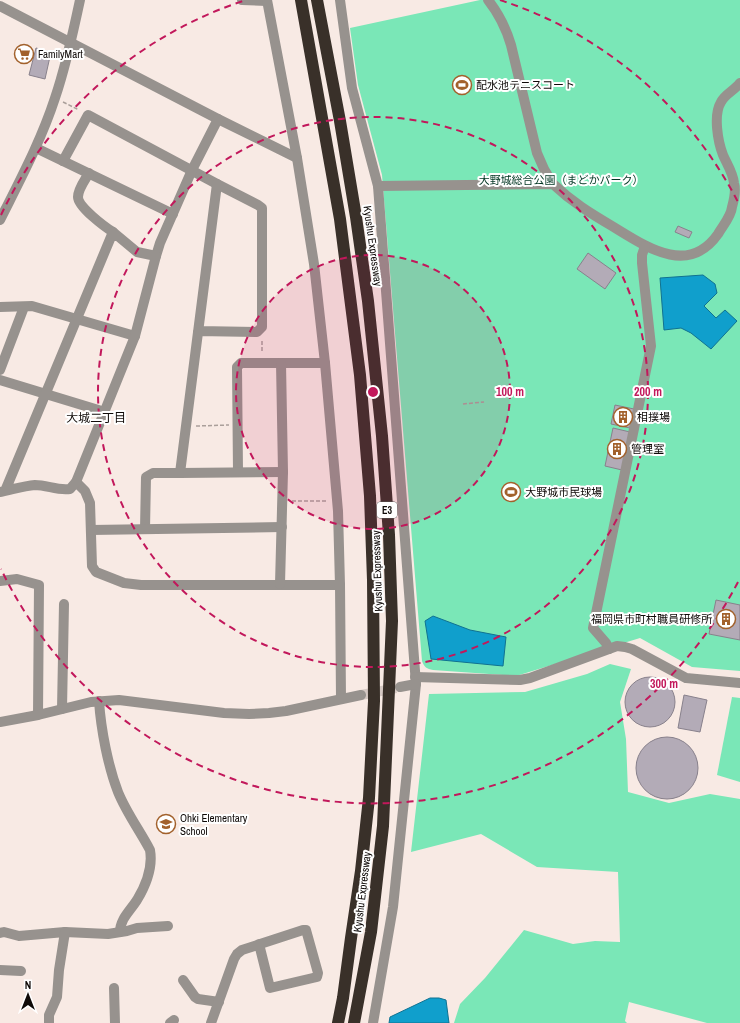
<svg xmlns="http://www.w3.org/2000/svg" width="740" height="1023" font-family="'Archivo Narrow','Noto Sans JP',sans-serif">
	<rect width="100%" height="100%" fill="#f8eae4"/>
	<g fill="#7ae7b7">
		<path d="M480,0H740V671L692,667L640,638L516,676L433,670C427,669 424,667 422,661L382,175L358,85L350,28Z"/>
		<path d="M610,664L631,669L620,702L626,739L628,792L669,803L710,794L740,799V1023H707L629,1002L625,1021L627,1023H454L460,1004L485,978L524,930L573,944L595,941L620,942L618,872L537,867L481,834L411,852L429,694L525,692L587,674Z"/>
		<path d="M732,697L740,698V782L717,775Z"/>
	</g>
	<g fill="#109fcc" stroke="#107291">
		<path d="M703,275L715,284L717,293L704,306L716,318L725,310L737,321L711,349L691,333L681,328L664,330L660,278Z"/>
		<path d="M433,616L470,630L506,637L503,666L431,659L425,621Z"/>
		<path d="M430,998H439L446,1000L449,1023H389L390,1017Z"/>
	</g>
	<g fill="#b3abb7" stroke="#88818c">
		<path d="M36,48L51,52L45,79L29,75Z"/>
		<path d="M678,226L692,232L689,238L675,232Z"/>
		<path d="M588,253L616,273L605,289L577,269Z"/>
		<path d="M615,405L634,409L630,428L611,424Z"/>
		<path d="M613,428L630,432L622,470L605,466Z"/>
		<path d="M716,600L740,605V640L709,634Z"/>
		<circle cx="650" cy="702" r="25"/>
		<path d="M684,695L707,700L700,732L678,728Z"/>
		<circle cx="667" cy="768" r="31"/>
	</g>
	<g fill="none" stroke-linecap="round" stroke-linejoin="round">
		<path stroke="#d5c8c3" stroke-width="10" stroke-dasharray="10 5" stroke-linecap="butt" d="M361,695L396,688"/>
		<g stroke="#aa9f9a" stroke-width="1.5" stroke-dasharray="4 2" stroke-linecap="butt">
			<path d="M63,102L79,110"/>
			<path d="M262,341V353"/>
			<path d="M463,404L484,402"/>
			<path d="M196,426L229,425"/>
			<path d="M292,501H328"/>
		</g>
		<g stroke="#97928e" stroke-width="10">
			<path d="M242,0L267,1"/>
			<path d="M267,0L297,158L314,264L325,363L338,511L340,585L341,699"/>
			<path d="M340,0L352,88L378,186L416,684L393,907L373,1023"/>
			<path d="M488,0C499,14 506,28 511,45L537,153L544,169L553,184"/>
			<path d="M0,6L218,119L297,158"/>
			<path d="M36,148L173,214"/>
			<path d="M63,161L88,115L217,184"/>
			<path d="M89,173C85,180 78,189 78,197C78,207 105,227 113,232"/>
			<path d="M378,186L553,184C572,202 590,213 612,226C645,246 688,277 718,234C723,225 731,217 732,207C734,200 736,190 734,183C733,173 727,164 723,155C718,142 713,115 721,102C725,94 735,90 740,83"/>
			<path d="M0,220C20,180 41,141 55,98C66,66 73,33 80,0"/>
			<path d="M156,256L160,243L192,170L218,119"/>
			<path d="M0,307L32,306L135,336"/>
			<path d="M0,370L24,307"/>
			<path d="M0,380L105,412"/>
			<path d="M238,472L237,367L241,363H325"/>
			<path d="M180,473C193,377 204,280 217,184L258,205L262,208V327L257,332L198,331"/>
			<path d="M76,482L85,491L90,503L92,566L96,572L124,583L141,585H340"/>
			<path d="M0,492C11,490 23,486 35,485C47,485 58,491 70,489L76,482L135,336L156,256L137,252L113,232L5,491"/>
			<path d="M145,529L146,477L153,473H180L283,472"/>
			<path d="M91,530L282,527"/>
			<path d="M0,581L17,579L39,585L38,715"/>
			<path d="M280,584L283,472L281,363"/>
			<path d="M609,649L606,643L593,628L651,346L642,263V255L645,246"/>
			<path d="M415,677L520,680L530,678L617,646L625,647L632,649L686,678L740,683"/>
			<path d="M400,687L416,684"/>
			<path d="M99,701C101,730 108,766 118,792C126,812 140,831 150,850C153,867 146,885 137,900C130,911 120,919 120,932"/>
			<path d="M62,709L64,604"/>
			<path d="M0,722L38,715L91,702L119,700L224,713L249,714L269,713L286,711L361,695"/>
			<path d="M0,933L4,932L19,936L65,932L108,934L127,931L137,928L168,926"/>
			<path d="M0,970L21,971"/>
			<path d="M183,980L195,997L198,999L219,1002"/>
			<path d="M114,988L115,1023"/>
			<path d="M49,1023V1015L57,997L59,970L65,932"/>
			<path d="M170,1023L174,1020"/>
			<path d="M211,1023L234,959L237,954L242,950L303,930H306L318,973L317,977L270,988L259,944"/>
		</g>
		<g stroke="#393029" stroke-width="12">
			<path d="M301,0L340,219L360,375L370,496L373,580L374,701L369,798L361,871L351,938L343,998L338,1023"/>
			<path d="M317,0L340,121L356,217L368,301L382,436L389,535L392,621L383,826L371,932L354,1023"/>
		</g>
	</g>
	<circle cx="373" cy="392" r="137" fill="#c2185b" fill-opacity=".12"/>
	<g fill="none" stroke="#c2185b" stroke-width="2" stroke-dasharray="7 5">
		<circle cx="373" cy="392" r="137"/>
		<circle cx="373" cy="392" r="275"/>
		<path d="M738 582A412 412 0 0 1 1 569M1 215A412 412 0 0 1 246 0M500 0A412 412 0 0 1 738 202"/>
	</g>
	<defs>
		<g id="supermarket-ring" transform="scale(1)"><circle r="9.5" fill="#fff" stroke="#a2612c" stroke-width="1.5"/><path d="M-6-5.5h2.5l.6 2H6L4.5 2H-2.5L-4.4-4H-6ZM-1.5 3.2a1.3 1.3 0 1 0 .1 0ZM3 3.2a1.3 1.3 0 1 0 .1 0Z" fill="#a2612c"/></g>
		<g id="stadium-ring" transform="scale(1)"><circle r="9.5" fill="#fff" stroke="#a2612c" stroke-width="1.5"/><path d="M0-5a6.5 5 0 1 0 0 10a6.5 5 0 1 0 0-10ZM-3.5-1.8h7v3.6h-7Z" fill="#a2612c"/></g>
		<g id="building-ring" transform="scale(1)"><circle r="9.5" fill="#fff" stroke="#a2612c" stroke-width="1.5"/><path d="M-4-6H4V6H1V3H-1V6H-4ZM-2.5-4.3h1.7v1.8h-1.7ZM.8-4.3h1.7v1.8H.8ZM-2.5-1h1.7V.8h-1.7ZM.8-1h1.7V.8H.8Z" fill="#a2612c"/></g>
		<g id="school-ring" transform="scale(1)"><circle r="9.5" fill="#fff" stroke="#a2612c" stroke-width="1.5"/><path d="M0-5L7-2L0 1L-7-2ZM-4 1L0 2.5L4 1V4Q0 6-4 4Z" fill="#a2612c"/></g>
	</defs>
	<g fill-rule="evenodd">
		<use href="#supermarket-ring" x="24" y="54"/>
		<use href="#stadium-ring" x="462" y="85"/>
		<use href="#building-ring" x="623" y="417"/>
		<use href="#building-ring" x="617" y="449"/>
		<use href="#stadium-ring" x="511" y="492"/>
		<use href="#building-ring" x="726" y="619"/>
		<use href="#school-ring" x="166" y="824"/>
	</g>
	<g text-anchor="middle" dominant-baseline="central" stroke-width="4" stroke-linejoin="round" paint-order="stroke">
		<rect fill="#fff" stroke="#575452" stroke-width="1" x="377" y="502" width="20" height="16" rx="3"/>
		<g font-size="10" font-weight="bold" fill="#0f0a08">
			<text x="387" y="510">E3</text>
		</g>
		<g font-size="11" fill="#0f0a08" stroke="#fff" text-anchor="start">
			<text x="38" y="54">FamilyMart</text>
			<text x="476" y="85">配水池テニスコート</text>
			<text x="637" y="417">相撲場</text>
			<text x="631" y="449">管理室</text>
			<text x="525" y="492">大野城市民球場</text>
			<text x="712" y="619" text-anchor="end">福岡県市町村職員研修所</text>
			<text x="180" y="818">Ohki Elementary<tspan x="180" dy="13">School</tspan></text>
		</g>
		<g font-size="11" fill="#013522" stroke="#fff">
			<text x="561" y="180">大野城総合公園（まどかパーク）</text>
		</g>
		<g font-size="11" fill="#0f0a08" stroke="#fff">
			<text transform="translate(373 246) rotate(82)">Kyushu Expressway</text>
			<text transform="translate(377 571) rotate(-92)">Kyushu Expressway</text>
			<text transform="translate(362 892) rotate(-83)">Kyushu Expressway</text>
		</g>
		<g font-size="12" fill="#0f0a08" stroke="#fff">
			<text x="96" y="418">大城二丁目</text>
		</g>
	</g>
	<circle cx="373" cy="392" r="6" fill="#c2185b" stroke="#fff" stroke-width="2"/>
	<g font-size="12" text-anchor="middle" font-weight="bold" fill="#c2185b" stroke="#fff" stroke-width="4" stroke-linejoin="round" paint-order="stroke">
		<text x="510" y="396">100 m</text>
		<text x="648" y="396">200 m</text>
		<text x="664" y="688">300 m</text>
	</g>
	<g transform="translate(28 995)" stroke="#ffffff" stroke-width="3" paint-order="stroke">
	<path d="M0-3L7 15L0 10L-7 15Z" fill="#0f0a08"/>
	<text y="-6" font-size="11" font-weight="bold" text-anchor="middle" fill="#0f0a08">N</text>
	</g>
</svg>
